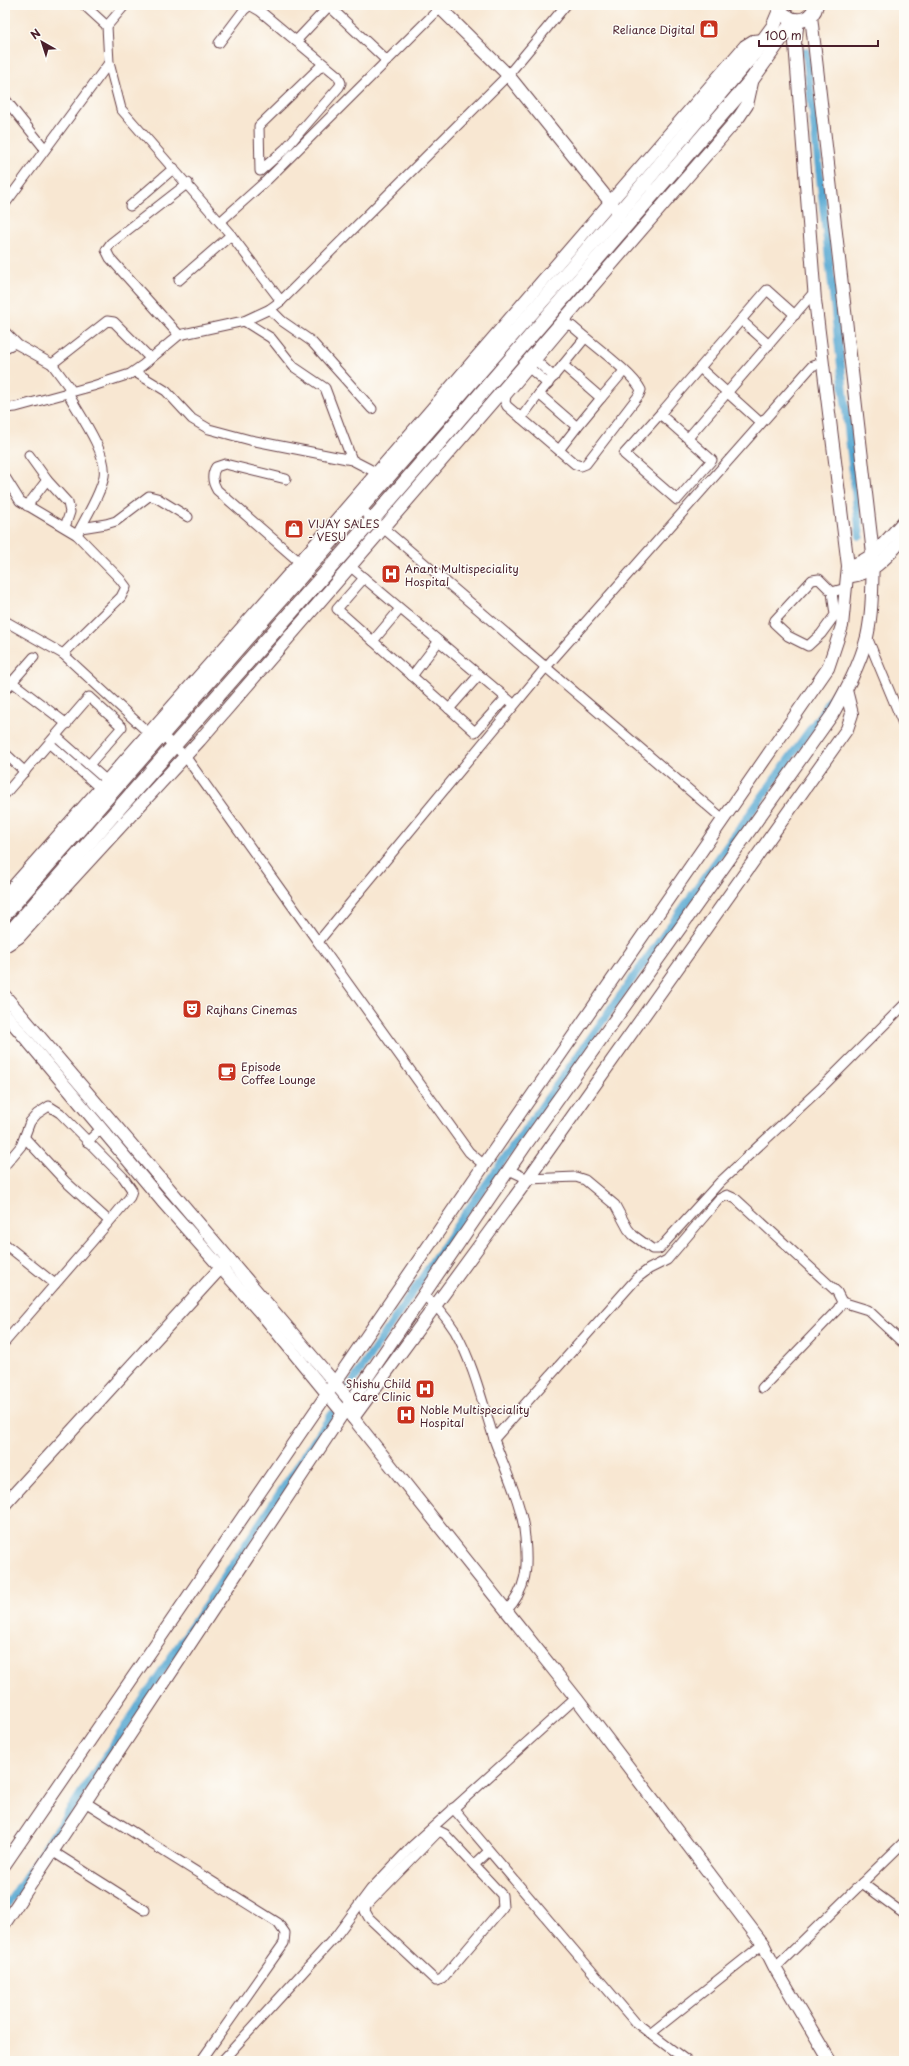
<svg xmlns="http://www.w3.org/2000/svg" width="909" height="2066" font-family="'Playpen Sans',sans-serif">
	<rect width="100%" height="100%" fill="#fdfcf7"/>
	<filter id="ink" filterUnits="userSpaceOnUse"><feTurbulence type="fractalNoise" baseFrequency=".025" numOctaves="2"/><feDisplacementMap in="SourceGraphic" scale="8" xChannelSelector="R" yChannelSelector="G"/><feConvolveMatrix kernelMatrix="1 2 1 2 8 2 1 2 1" color-interpolation-filters="sRGB"/></filter>
	<filter id="wash" filterUnits="userSpaceOnUse"><feTurbulence type="fractalNoise" baseFrequency=".012" numOctaves="4" result="noise"/><feDisplacementMap in="SourceGraphic" scale="16" xChannelSelector="R" yChannelSelector="G"/><feGaussianBlur stdDeviation="0.9" result="paint"/><feColorMatrix in="noise" values="0 0 0 0 0 0 0 0 0 0 0 0 0 0 0 0 0 1.4 0 .05"/><feComposite in="paint" operator="in"/></filter>
	<g filter="url(#wash)">
		<rect width="100%" height="100%" fill="#f8e7d2"/>
		<g fill="none" stroke-linecap="round" stroke-linejoin="round">
			<g stroke="#57a8d2" stroke-width="8">
				<path d="M806,52L860,536"/>
				<path d="M350,1386L460,1221L826,707L837,689"/>
				<path d="M5,1908L332,1414"/>
			</g>
		</g>
	</g>
	<g filter="url(#ink)">
		<g fill="none" stroke-linecap="round" stroke-linejoin="round">
			<g stroke="#643d44" stroke-width="11">
				<g id="street">
					<path d="M84,5L107,26"/>
					<path d="M125,5L107,26L109,63L121,109L231,235L281,301L508,75L566,5"/>
					<path d="M329,6L387,61"/>
					<path d="M296,41L330,5"/>
					<path d="M219,43L244,10L249,6L253,7L260,11L338,76L341,83L339,87L285,149L260,171L259,126L323,64"/>
					<path d="M5,99L45,149"/>
					<path d="M5,204L109,63"/>
					<path d="M130,206L174,168"/>
					<path d="M220,222L267,180L440,8"/>
					<path d="M179,280L231,235"/>
					<path d="M270,309L282,321L311,341L372,409"/>
					<path d="M741,320L769,345"/>
					<path d="M244,321L271,338L294,367L325,388L352,460"/>
					<path d="M568,325L572,326C588,341 633,373 641,390L639,395L586,464L581,466L575,464L507,406L505,402L506,396L564,327Z"/>
					<path d="M5,332L18,345L52,364L72,391"/>
					<path d="M179,335L110,258L106,250L111,243L188,183"/>
					<path d="M5,348L15,343"/>
					<path d="M532,357L554,377"/>
					<path d="M52,364L107,321L114,322L150,358"/>
					<path d="M526,365L548,384"/>
					<path d="M563,365L601,398L577,427L539,394Z"/>
					<path d="M563,365L585,338"/>
					<path d="M700,368L761,423"/>
					<path d="M135,372L166,391L192,419L209,429L250,440L352,460L383,476"/>
					<path d="M67,392C78,412 108,453 104,476C101,494 85,518 77,535"/>
					<path d="M601,398L624,371"/>
					<path d="M5,408L16,407L93,386L130,374L143,365L179,335L244,321L270,309L281,301"/>
					<path d="M660,414L624,454L677,500L712,460L660,414L767,290L795,315"/>
					<path d="M521,418L539,394"/>
					<path d="M688,438L815,291"/>
					<path d="M559,450L577,427"/>
					<path d="M29,455L47,480L68,503L70,512L65,527"/>
					<path d="M5,477L20,501L77,535L120,579L126,587L121,597L63,654"/>
					<path d="M286,479L225,464L216,467C211,475 212,482 217,490L304,566"/>
					<path d="M27,506L47,480"/>
					<path d="M361,509L723,819"/>
					<path d="M81,528L106,524L116,521L149,496L157,498L188,517"/>
					<path d="M351,567L510,701"/>
					<path d="M364,578L337,609L475,732L506,698"/>
					<path d="M832,592L819,579L812,580L775,620L774,623L788,636L808,646L821,634L835,615L832,592L846,588"/>
					<path d="M5,621L63,654L153,737"/>
					<path d="M867,637L904,726"/>
					<path d="M373,641L400,609"/>
					<path d="M412,676L439,641"/>
					<path d="M12,682L67,724"/>
					<path d="M5,690L34,657"/>
					<path d="M449,709L479,675"/>
					<path d="M162,735L185,756L318,942"/>
					<path d="M56,736L107,781"/>
					<path d="M50,744L100,788"/>
					<path d="M5,753L25,772"/>
					<path d="M5,794L89,697L122,727L89,765"/>
					<path d="M25,1138L65,1181L109,1221"/>
					<path d="M87,1142L101,1129"/>
					<path d="M5,1165L21,1146L30,1122L37,1114L49,1106L60,1113L123,1177L132,1190L130,1197L115,1215L5,1342"/>
					<path d="M484,1165L469,1152L318,942L546,667L812,366L822,363"/>
					<path d="M509,1170L528,1179L576,1177L585,1180L615,1205L628,1229L633,1235L652,1249H659L720,1182L822,1087L904,1005"/>
					<path d="M5,1244L55,1284"/>
					<path d="M423,1295C437,1305 446,1317 455,1331C474,1365 483,1405 495,1442C506,1472 523,1507 525,1538C528,1568 527,1589 506,1611"/>
					<path d="M842,1302L868,1310L904,1344"/>
					<path d="M494,1439L637,1278L649,1269L667,1260L719,1199L727,1195L736,1199L837,1292L842,1302L838,1309L762,1388"/>
					<path d="M85,1802L278,1923L285,1933L284,1943L201,2061"/>
					<path d="M453,1808L635,2022L687,2061"/>
					<path d="M439,1831L445,1834L502,1895L503,1907L442,1979L436,1981L369,1918L365,1911L366,1906Z"/>
					<path d="M52,1851L145,1910"/>
					<path d="M474,1865L489,1851"/>
					<path d="M862,1883L904,1914"/>
					<path d="M775,1968L904,1842"/>
					<path d="M650,2034L763,1944"/>
					<path d="M222,2061L336,1936L371,1889L412,1846L576,1698"/>
				</g>
			</g>
			<g stroke="#643d44" stroke-width="14">
				<g id="secondary">
					<path d="M437,5L508,75L615,208"/>
					<path d="M848,566C872,562 888,538 904,521"/>
					<path d="M847,577C874,574 887,557 904,538"/>
					<path d="M5,896L300,562L745,46L753,41L764,40"/>
					<path d="M5,946L19,937L200,740L739,117L747,105L753,78"/>
					<path d="M5,996L351,1402"/>
					<path d="M5,1014L162,1201L266,1319L343,1413"/>
					<path d="M349,1413L576,1698L763,1944L775,1968L830,2061"/>
					<path d="M353,1418L528,1179L847,729L852,714L846,690"/>
					<path d="M5,1504L226,1262"/>
					<path d="M5,1864L484,1165L828,668L842,626L848,566L815,300L795,43L798,21"/>
					<path d="M5,1923L343,1413L527,1143L832,715C846,690 860,665 867,637C873,610 872,582 873,554L811,16"/>
				</g>
			</g>
			<g stroke="#643d44" stroke-width="16">
				<g id="primary">
					<path d="M786,16C798,25 813,19 816,5"/>
					<path d="M5,914L619,213L754,53L773,27L781,8"/>
					<path d="M5,938L373,519L753,78L794,20"/>
				</g>
			</g>
			<use href="#street" stroke="#fff" stroke-width="9"/>
			<use href="#secondary" stroke="#fff" stroke-width="12"/>
			<use href="#primary" stroke="#fff" stroke-width="14"/>
		</g>
	</g>
	<defs>
		<g id="shop-square" transform="scale(1)"><rect x="-9" y="-9" width="18" height="18" rx="4" fill="#c8321e" stroke="#fdfcf7"/><path d="M-5-2.5h2.3a2.7 3.5 0 0 1 5.4 0H5L5.5 6h-11ZM-1.5-2.5h3a1.5 2.3 0 0 0-3 0Z" fill="#fff"/></g>
		<g id="hospital-square" transform="scale(1)"><rect x="-9" y="-9" width="18" height="18" rx="4" fill="#c8321e" stroke="#fdfcf7"/><path d="M-5-5h3v3.5h4V-5h3V5h-3V1.5h-4V5h-3Z" fill="#fff"/></g>
		<g id="theatre-square" transform="scale(1)"><rect x="-9" y="-9" width="18" height="18" rx="4" fill="#c8321e" stroke="#fdfcf7"/><path d="M-5-5.5Q0-4 5-5.5V0Q5 5 0 6Q-5 5-5 0ZM-3.3-2.5H-1v1.5H-3.3ZM1-2.5H3.3v1.5H1ZM-2.8 1Q0 5.5 2.8 1Z" fill="#fff"/></g>
		<g id="cafe-square" transform="scale(1)"><rect x="-9" y="-9" width="18" height="18" rx="4" fill="#c8321e" stroke="#fdfcf7"/><path d="M-5.5-4.5H6V0H3Q3 3.5 0 3.5H-2.5Q-5.5 3.5-5.5 0ZM3-3.2v2h1.7v-2ZM-6 4.5H4V6H-6Z" fill="#fff"/></g>
	</defs>
	<g fill-rule="evenodd">
		<use href="#shop-square" x="709" y="29"/>
		<use href="#shop-square" x="294" y="529"/>
		<use href="#hospital-square" x="391" y="574"/>
		<use href="#theatre-square" x="192" y="1009"/>
		<use href="#cafe-square" x="227" y="1072"/>
		<use href="#hospital-square" x="425" y="1389"/>
		<use href="#hospital-square" x="406" y="1415"/>
	</g>
	<g text-anchor="middle" dominant-baseline="central" stroke-width="3" stroke-linejoin="round" paint-order="stroke">
		<g font-size="11" fill="#4a1f2b" stroke="#fdfcf7" text-anchor="start">
			<text x="695" y="29" text-anchor="end">Reliance Digital</text>
			<text x="308" y="523">VIJAY SALES<tspan x="308" dy="13">- VESU</tspan></text>
			<text x="405" y="568">Anant Multispeciality<tspan x="405" dy="13">Hospital</tspan></text>
			<text x="206" y="1009">Rajhans Cinemas</text>
			<text x="241" y="1066">Episode<tspan x="241" dy="13">Coffee Lounge</tspan></text>
			<text x="411" y="1383" text-anchor="end">Shishu Child<tspan x="411" dy="13">Care Clinic</tspan></text>
			<text x="420" y="1409">Noble Multispeciality<tspan x="420" dy="13">Hospital</tspan></text>
		</g>
	</g>
	<rect width="909" height="2066" fill="none" stroke="#fdfcf7" stroke-width="20"/>
	<g transform="translate(42 42) rotate(321)" stroke="#fdfcf7" stroke-width="3" paint-order="stroke">
	<path d="M0-3L7 15L0 10L-7 15Z" fill="#4a1f2b"/>
	<text y="-6" font-size="11" font-weight="bold" text-anchor="middle" fill="#4a1f2b">N</text>
	</g>
	<path d="M759 40v6h119v-6" fill="none" stroke="#4a1f2b" stroke-width="2"/>
	<text x="765" y="40" font-size="12" fill="#4a1f2b" stroke="#fdfcf7" stroke-width="3" paint-order="stroke">100 m</text>
</svg>
